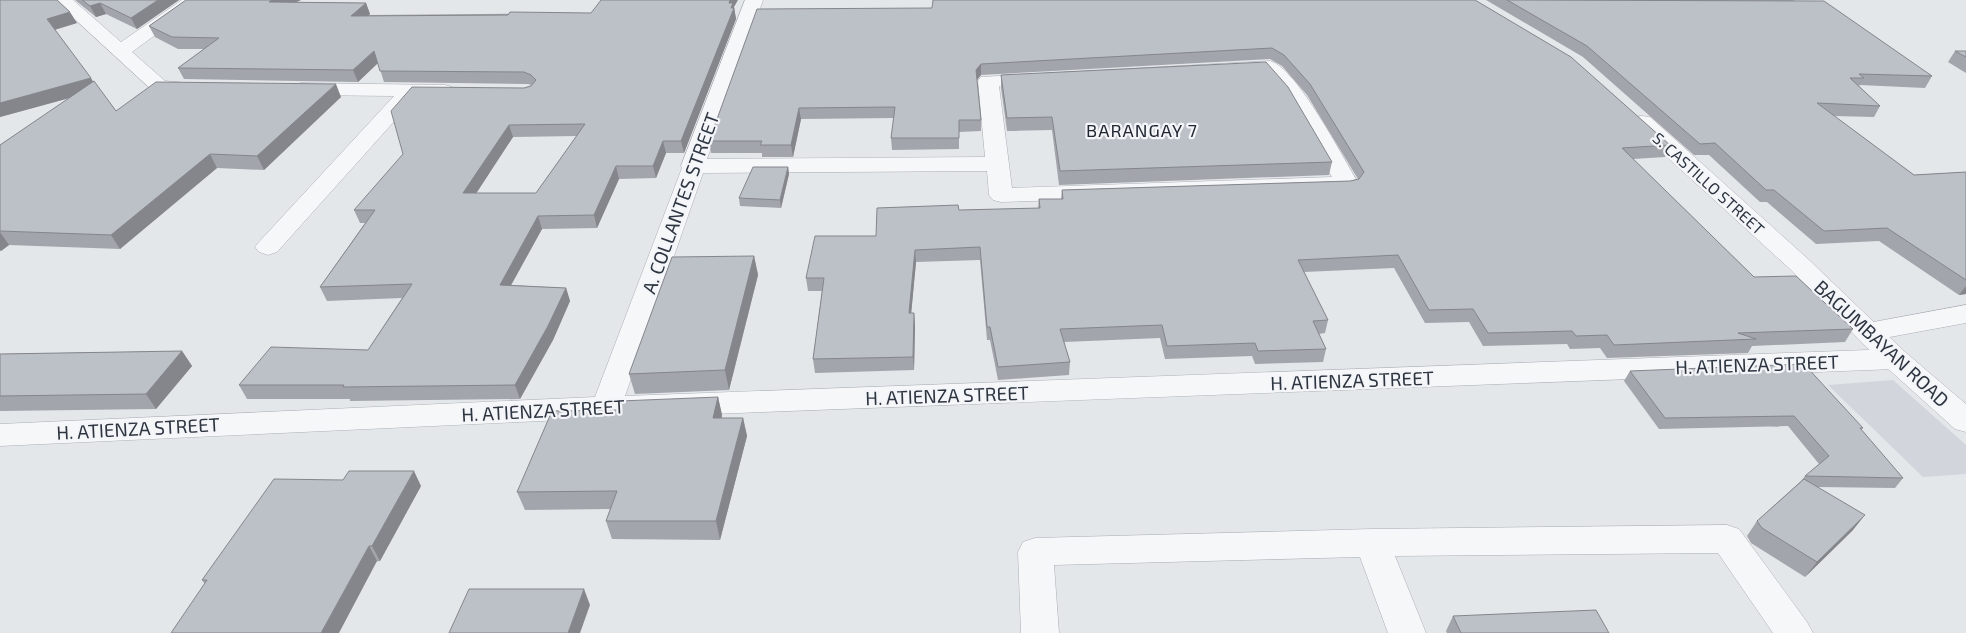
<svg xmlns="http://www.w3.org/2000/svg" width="1966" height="633" font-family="'Exo 2',sans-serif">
	<rect width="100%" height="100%" fill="#e4e7ea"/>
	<path fill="#d2d6dc" d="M1893,380L1966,445V474L1923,477L1828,385Z"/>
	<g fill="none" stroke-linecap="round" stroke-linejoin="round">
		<g stroke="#a9aeb4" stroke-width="1">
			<g id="minor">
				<path d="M54,0H73L121,42L182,0H203L132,52L165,81L197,84L200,88L197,92L190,94L153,91Z"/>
				<path d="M745,0H763L707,159L985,157L978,81L981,77L1270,61C1297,68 1343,158 1359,184L1355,189L1347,191L1001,202L993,200L989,195L987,171L703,173L625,396L1895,349L1905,352L1909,359L1905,366L1895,369L606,418L0,446V424L595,397L682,168L681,166ZM1265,73L1287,99L1332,177L1012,188L999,86Z"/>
				<path d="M301,83L445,85L452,87L455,91L452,95L445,97H416L277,252L268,255L259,252L255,247L259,242L394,96L301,95L294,93L291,89L294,85Z"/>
				<path d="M1966,305V323L1868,341L1858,338L1854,332L1858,326L1868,323Z"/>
				<path d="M1727,525L1739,529L1807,622L1813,633H1773L1718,553L1395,556L1426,633H1388L1360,557L1054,565L1059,633H1021L1018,552L1023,542L1035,538L1372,529Z"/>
			</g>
		</g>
		<g stroke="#a9aeb4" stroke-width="1">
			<path id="tertiary" d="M1642,116L1650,117L1808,259L1905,352L1966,404V432L1955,429L1885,366L1790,269L1634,127L1631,122L1634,117Z"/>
		</g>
		<use href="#minor" fill="#f6f7f9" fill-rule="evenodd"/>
		<use href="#tertiary" fill="#f6f7f9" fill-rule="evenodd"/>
	</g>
	<g fill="#a2a5ab" fill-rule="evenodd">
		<path d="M0,0L77,23L55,30L93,82L116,111L341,97L264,170L217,168L120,249L9,245L1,251H0V145L70,98L0,117Z"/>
		<path d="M75,0H179L137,29L106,14L96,17Z"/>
		<path d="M186,0H301L296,2L366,3L370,14L368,15L591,13L734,7L736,19L684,153H666L656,178L619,179L597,228L542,229L511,285L566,288L570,301L553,340L520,399L350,401V399H247L239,385L368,350L402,298L327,301L320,287L365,223H360L354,210L524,88L532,85L527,84L384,82L378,63L358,82L184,79L178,68L204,49H178L155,37L149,26ZM577,136L536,193H476L513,137Z"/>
		<path d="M1475,0L1670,145L1665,157L1633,159L1754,277L1853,329L1845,342L1752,346L1748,353L1607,358L1600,348L1570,349L1567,344L1483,346L1469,322L1425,323L1394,268L1304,272L1328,320L1325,333L1319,334L1326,349L1323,362L1255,364L1252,356L1165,359L1160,338L1064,342L1070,362L1069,375L998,380L990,340H987L980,260L916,262L911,313H914L915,326L914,370L815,373L813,359L822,291H808L806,278L876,236L959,210L1038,208L1039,199H1061L1062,190L1350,181L1358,179L1307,95L1282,66L1270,59L981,75L977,80L981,120V131L959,132V149L892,150L891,138L894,118L801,119L793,157H762V153H711L709,141L932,8Z"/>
		<path d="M1486,0H1793L1932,76L1925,88L1860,85L1859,86L1880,106L1874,117L1834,116L1914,175L1966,172V294L1959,295L1879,241L1816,244L1767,202H1760L1709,155H1694L1583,57Z"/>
		<path d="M1955,51H1966V73L1948,62Z"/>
		<path d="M1001,75L1332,162L1329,175L1059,185L1052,130L1007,131L1001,88Z"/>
		<path d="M788,167L789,174L781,208L740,206L739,198Z"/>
		<path d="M754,256L758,275L729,390L635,394L629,374Z"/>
		<path d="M182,351L192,366L156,409L0,411V354Z"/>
		<path d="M1630,371L1863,428L1861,430L1903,478L1895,488L1817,487L1853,530L1805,577L1751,543L1747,536L1757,521L1801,481L1805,476L1819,464L1788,426L1659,429L1624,381Z"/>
		<path d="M718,397L722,415V418H743L747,436L720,540L612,539L606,521L610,509L525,510L517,492L617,410Z"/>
		<path d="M421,486L380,561L204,583L202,580Z"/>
		<path d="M1453,616L1609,633H1447L1446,631Z"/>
	</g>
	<g fill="#84868b">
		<path d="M158,0H179L137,29L131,18Z"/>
		<path d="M272,0H301L274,12L269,2Z"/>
		<path d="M730,0H738L734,7L736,19L684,153L681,141Z"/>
		<path d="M100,3L106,14L96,17L90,6Z"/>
		<path d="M366,3L370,14L355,27L351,16Z"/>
		<path d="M70,12L77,23L53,30L47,19Z"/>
		<path d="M374,51L379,62L358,82L353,70Z"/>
		<path d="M981,64V75L976,81V70Z"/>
		<path d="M91,78L98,90L0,117V103Z"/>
		<path d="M336,84L341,97L264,170L257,156Z"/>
		<path d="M799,108L801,119L793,157L791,145Z"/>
		<path d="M509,125L513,137L468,206L463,193Z"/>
		<path d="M663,141L666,153L656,178L653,166Z"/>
		<path d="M210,154L217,168L120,249L111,235Z"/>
		<path d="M616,166L619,179L597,228L594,215Z"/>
		<path d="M788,167L789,174L781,208L780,200Z"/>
		<path d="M538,216L542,229L504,298L500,285Z"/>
		<path d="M0,232L9,245L1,251L0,249Z"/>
		<path d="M915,250L916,262L910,326L909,313Z"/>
		<path d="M754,256L758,275L729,390L725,370Z"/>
		<path d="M1966,286V294L1959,295Z"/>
		<path d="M566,288L570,301L553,340L520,399L515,385Z"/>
		<path d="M914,313L915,326L914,370L913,357Z"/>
		<path d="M182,351L192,366L156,409L146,394Z"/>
		<path d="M718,397L722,415L717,436L713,418Z"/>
		<path d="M743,418L747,436L720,540L716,521Z"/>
		<path d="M414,471L421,486L380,561L372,546Z"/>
		<path d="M1865,515L1853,530L1805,577L1817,562Z"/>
		<path d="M369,546L377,561L339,633H321Z"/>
		<path d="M584,589L590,605L580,633H568Z"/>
	</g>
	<g fill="#bcc0c7" stroke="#84868b" fill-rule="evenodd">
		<path d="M0,0H57L70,12L47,19L91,78L0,103Z"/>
		<path d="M82,0H158L131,18L100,3L90,6Z"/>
		<path d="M186,0H272L269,2L366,3L351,16L508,15L510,12L591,13L601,0H730L729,3H733L731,8H734L681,141H663L653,166H616L594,215L538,216L500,285L566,288L548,326L515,385L343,387L344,385H239L271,347L368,350L412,284L320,287L375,210H354L403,154L391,111L412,87L524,88L531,86L536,80L531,75L524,72L380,71L374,51L353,70L178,68L219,38L172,37L149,26ZM585,124L536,193H463L509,125Z"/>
		<path d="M933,0H1475L1571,57L1670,145L1622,148L1754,277L1796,276L1853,329L1738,333L1756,339L1614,345L1607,335L1576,336L1572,331L1488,333L1473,309L1429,310L1398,255L1298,260L1328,320L1313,321L1326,349L1258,351L1255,343L1167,346L1162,325L1060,329L1070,362L998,367L990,327H987L980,247L915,250L909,313H914L913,357L813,359L824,278H806L815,236H876L877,208L958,205L959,210L1040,208L1039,199H1063L1062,190L1350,181L1359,179L1364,172L1310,84L1284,55L1272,48L981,64L976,70L981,120H959V138H891L895,107L799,108L791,145H760L762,141H709L757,9L932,8Z"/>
		<path d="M1507,0L1824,1L1932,76L1859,74L1864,78H1850L1880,106L1817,103L1914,175L1966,172V280L1887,228L1824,231L1774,190H1766L1715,143L1700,144L1587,46Z"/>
		<path d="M1955,51H1966V57Z"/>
		<path d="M1266,62L1288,87L1332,162L1060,171L1052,117L1007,118L1001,75Z"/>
		<path d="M94,81L116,111L156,82L336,84L257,156L210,154L111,235L0,231V145Z"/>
		<path d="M753,167H788L780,200L739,198Z"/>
		<path d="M754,256L725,370L629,374L672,257Z"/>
		<path d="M182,351L146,394L0,396V354Z"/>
		<path d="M1804,364L1863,428H1860L1903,478L1805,476L1829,456L1794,416L1665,418L1630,371Z"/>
		<path d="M718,397L713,418H743L716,521H606L617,491L517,492L552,411L617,410L620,401Z"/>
		<path d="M349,471H414L372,546H369L321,633H171L207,580H202L274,479L343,480Z"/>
		<path d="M1804,479L1865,515L1817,562L1762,528L1757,521Z"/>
		<path d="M469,589H584L568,633H449Z"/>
		<path d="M1596,610L1609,633H1461L1453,616Z"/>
	</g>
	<g text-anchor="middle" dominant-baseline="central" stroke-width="4.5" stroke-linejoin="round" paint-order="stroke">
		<g font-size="16" fill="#2d3541" stroke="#f4f5f8">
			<text transform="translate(1709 183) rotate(42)">S. CASTILLO STREET</text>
		</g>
		<g font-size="18" letter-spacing="1" fill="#1f2632" stroke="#f4f5f8">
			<text x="1142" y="130">BARANGAY 7</text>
		</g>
		<g font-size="19" fill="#2d3541" stroke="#f4f5f8">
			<text transform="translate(680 203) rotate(-70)">A. COLLANTES STREET</text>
			<text transform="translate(1882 343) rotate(43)">BAGUMBAYAN ROAD</text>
			<text transform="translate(1757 364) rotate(-2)">H. ATIENZA STREET</text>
			<text transform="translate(1352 380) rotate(-2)">H. ATIENZA STREET</text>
			<text transform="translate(947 395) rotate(-2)">H. ATIENZA STREET</text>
			<text transform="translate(543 410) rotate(-3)">H. ATIENZA STREET</text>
			<text transform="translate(138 428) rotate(-3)">H. ATIENZA STREET</text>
		</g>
	</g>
</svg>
